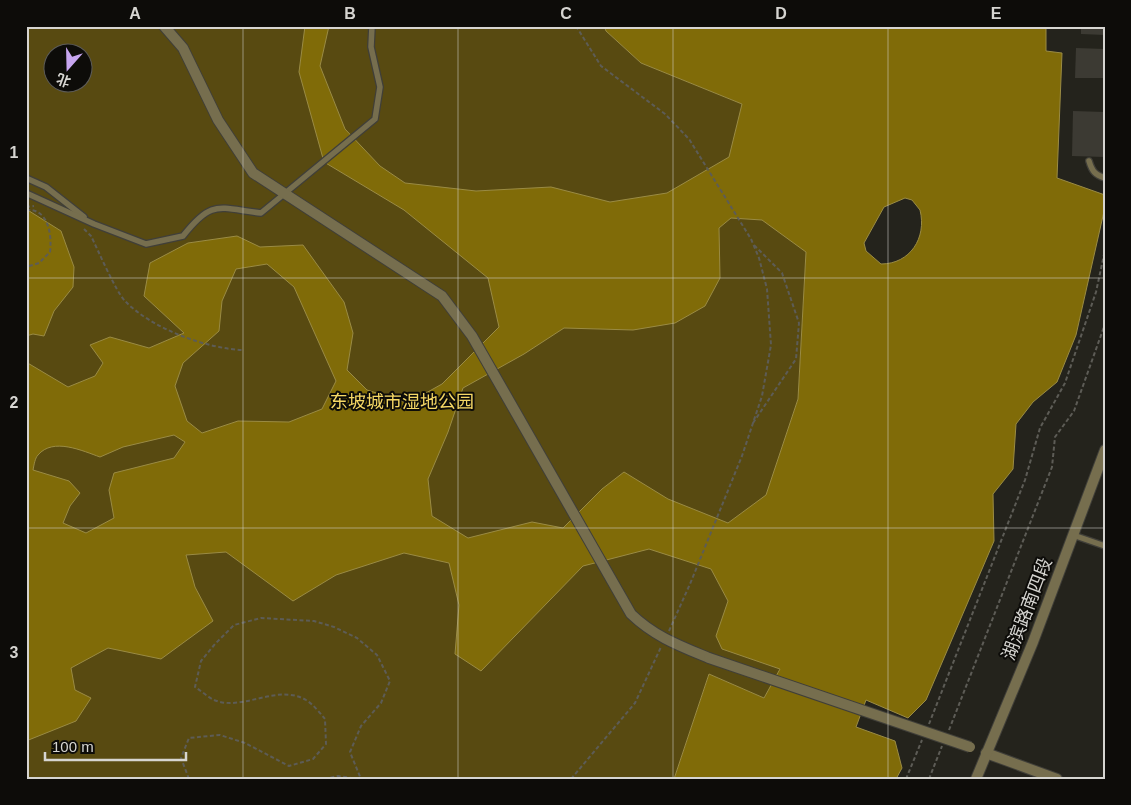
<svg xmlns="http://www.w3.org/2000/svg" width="1131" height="805" font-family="Helvetica,'Noto Sans SC',sans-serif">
	<rect width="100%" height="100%" fill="#24231c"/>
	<path fill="#584a11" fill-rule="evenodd" d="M26,26H604L606,31L641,63L742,104L806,252L798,399L767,495L723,649L781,669L764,698L709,674L674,779H26ZM52,52H82V82H52Z"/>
	<g fill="#806b08" stroke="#9a8b44" fill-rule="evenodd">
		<path d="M305,26H329L320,66L345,129L380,166L405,183L476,191L551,187L610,202L667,193L729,157L742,104L641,63L606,31L604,26H1046V51L1062,53L1057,178L1105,195V207L1076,335L1057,382L1033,402L1016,424L1013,469L993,494L994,541L926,700L908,718L866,700L856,727L895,741L902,768L896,779H674L709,674L764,698L780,669L722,649L716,636L728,601L711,569L649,549L583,566L481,671L455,654L459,605L449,563L404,553L336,575L293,601L226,552L186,555L195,587L213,621L161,659L108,648L71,668L75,690L91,698L76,721L26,741V362L68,387L95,376L103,363L90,345L110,337L149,348L184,333L144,296L150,263L188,243L237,236L260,247L303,245L344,302L353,333L347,370L367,390L408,403L442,384L499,327L488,278L404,210L324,162L299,72ZM905,198L912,200L920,210C927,238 910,264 881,264L866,251L864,243L884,207ZM731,218L762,220L806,252L798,399L766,495L728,523L668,499L624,472L602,489L563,528L532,522L468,538L432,516L428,479L448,432L463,388L524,354L564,328L633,330L675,323L705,306L720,278L719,228ZM267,264L294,287L336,381L322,409L289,422L238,421L202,433L187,421L175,386L183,363L219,331L222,301L236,269ZM174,435L185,442L174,458L114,473L109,490L114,518L86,533L63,523L70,506L80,493L69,481L33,470C34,465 35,458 38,455C53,437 83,451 100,457L123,447Z"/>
		<path d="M26,209L61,231L74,267L73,287L54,311L44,336L33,334L26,336Z"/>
	</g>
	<g fill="#3c3a33">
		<path d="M1081,26H1105V35L1081,34Z"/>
		<path d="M1076,48L1105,49V78H1075Z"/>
		<path d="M1073,111L1105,112V157L1072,156Z"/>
	</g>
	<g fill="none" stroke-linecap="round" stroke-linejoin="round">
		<g stroke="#403f39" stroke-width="8">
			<g id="service">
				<path d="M1089,161C1092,171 1095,175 1105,178"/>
				<path d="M26,178L46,187L84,217"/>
				<path d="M26,193L94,224L146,244L183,236C212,199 218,208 261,213L375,119L380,87L371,47L372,26"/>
				<path d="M1073,535L1105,546"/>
			</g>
		</g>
		<g stroke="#403f39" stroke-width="12">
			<path id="minor" d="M986,753L1057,779"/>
		</g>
		<g stroke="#403f39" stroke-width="12">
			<g id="tertiary">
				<path d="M164,26L183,48L218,120L253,173L442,296L472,336L631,614C655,637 680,646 709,658"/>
				<path d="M976,779L1033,642L1105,450"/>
			</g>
		</g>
		<g stroke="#5d5c56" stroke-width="2" stroke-dasharray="4 2.5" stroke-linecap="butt">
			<path d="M576,26L601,66L665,114L689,139L751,239L759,258L767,289L771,345L762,396L742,456L690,584L669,631"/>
			<path d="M26,207L34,206"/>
			<path d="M26,210C49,208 52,236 50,252L39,263L26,267"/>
			<path d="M84,229L91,236C98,250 116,292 125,301C151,328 206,349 244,350"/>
			<path d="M753,423L796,359L799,323L782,273L754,245"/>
			<path d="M929,724L1025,480L1040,428L1065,383L1096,292L1105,250"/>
			<path d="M949,730L1052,467L1055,437L1074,411L1105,324"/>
			<path d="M189,779L181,758L189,738L220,735L245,743L289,766L313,759L326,744L325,719C320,713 313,704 306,700C277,683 243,712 214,700C208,697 201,691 195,687L201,661L215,644L234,625L261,618L314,621L334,627L357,638L377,655L390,681L381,703L361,726L350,752L361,779"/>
			<path d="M324,779L338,776L358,779"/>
			<path d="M571,779L635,703L661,647"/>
			<path d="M906,779L922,740"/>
			<path d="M929,779L942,746"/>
		</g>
		<use href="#service" stroke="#766e4e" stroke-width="5.5"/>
		<use href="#minor" stroke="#766e4e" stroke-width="10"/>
		<use href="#tertiary" stroke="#766e4e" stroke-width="10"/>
		<g stroke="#403f39" stroke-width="12" stroke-linecap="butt">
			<path id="tertiary-bridge" d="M709,658L970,747"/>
		</g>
		<use href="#tertiary-bridge" stroke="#766e4e" stroke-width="10"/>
	</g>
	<path fill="none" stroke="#d6d5d1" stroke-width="1" stroke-opacity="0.55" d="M243,26V779M458,26V779M673,26V779M888,26V779M26,278H1105M26,528H1105"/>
	<g text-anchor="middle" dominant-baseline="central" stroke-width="4" stroke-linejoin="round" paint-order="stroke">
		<g font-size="18" fill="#f5d765" stroke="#0d0c09">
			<text x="402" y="402">东坡城市湿地公园</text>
		</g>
		<g font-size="18" fill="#d6d5d1" stroke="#0d0c09">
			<text transform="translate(1027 609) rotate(-69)">湖滨路南四段</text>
		</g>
	</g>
	<rect width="1131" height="805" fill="none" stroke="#0d0c09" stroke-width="55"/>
	<g transform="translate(68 68) rotate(200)"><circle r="24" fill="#0d0c09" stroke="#5d5c59"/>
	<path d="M0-4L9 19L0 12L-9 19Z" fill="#c7a6ef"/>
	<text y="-8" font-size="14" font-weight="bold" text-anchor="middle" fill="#d6d5d1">北</text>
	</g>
	<path d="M45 752v8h141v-8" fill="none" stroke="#d6d5d1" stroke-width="2.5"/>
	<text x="52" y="752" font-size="15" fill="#d6d5d1" stroke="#0d0c09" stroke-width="4" paint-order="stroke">100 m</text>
	<rect x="28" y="28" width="1076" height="750" fill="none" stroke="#d6d5d1" stroke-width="2"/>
	<g font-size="16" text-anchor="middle" font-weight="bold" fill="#d6d5d1">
		<text x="135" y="19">A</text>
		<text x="350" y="19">B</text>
		<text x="566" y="19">C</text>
		<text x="781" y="19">D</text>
		<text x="996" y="19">E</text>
		<text x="14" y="158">1</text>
		<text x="14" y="408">2</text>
		<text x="14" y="658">3</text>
	</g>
</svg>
